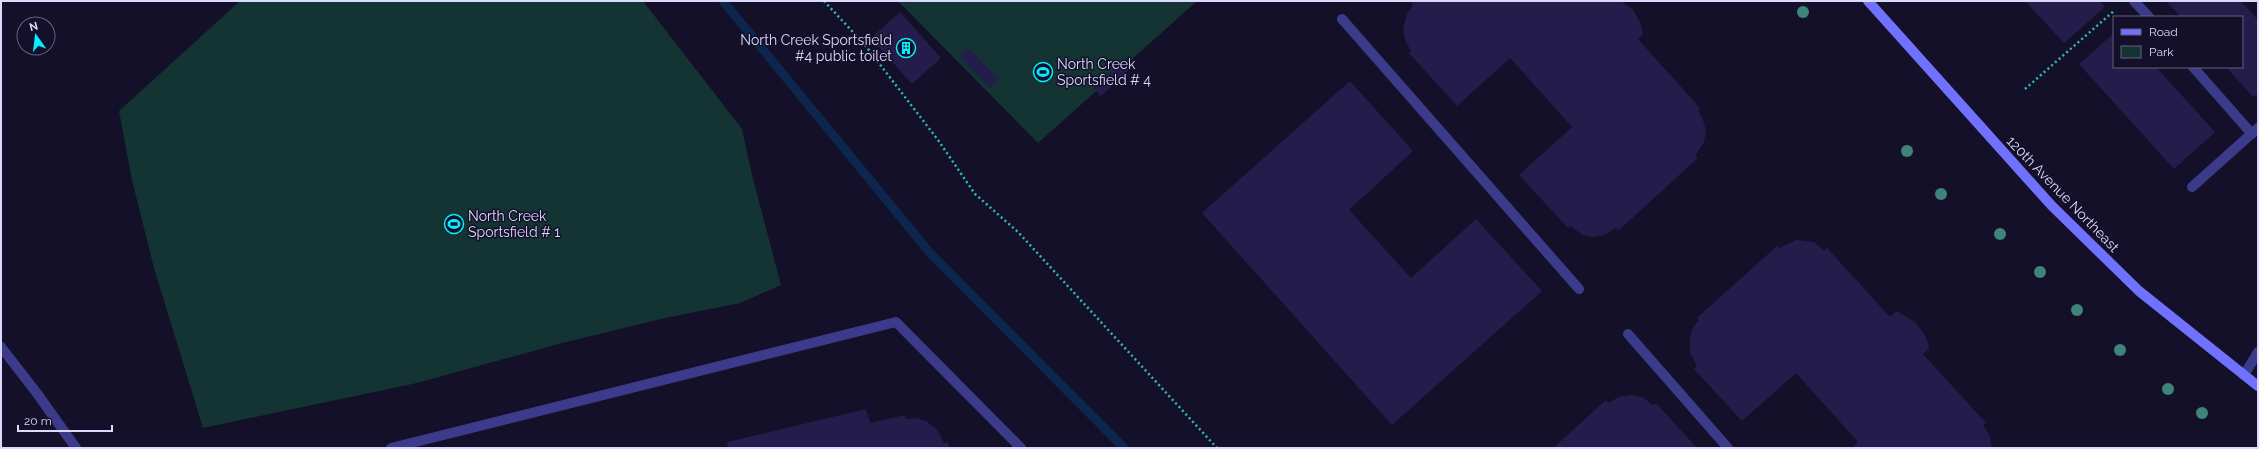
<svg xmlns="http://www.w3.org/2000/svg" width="2259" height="449" font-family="Raleway,sans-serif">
	<rect width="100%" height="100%" fill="#14102a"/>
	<g fill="#133432">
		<path d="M240,1H643L742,129L752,175L781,285L740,303L665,318L562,343L417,383L203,428L154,268L132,180L119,111Z"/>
		<path d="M898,1H1197L1038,143Z"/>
	</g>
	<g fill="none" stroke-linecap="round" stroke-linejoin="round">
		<path stroke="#0c264d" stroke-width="9" d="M723,1L930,253L1124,448"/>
	</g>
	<g fill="#241c4b">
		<path d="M1413,1H1621L1633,10L1640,22L1643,34L1638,39L1700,108L1698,110L1703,120L1706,131L1704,142L1695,156L1698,158L1618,231L1616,228L1605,235L1593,237L1583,235L1570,226L1568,228L1519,175L1572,127L1510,58L1457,106L1409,53L1411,51L1405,40L1403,29L1407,14L1413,5L1411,2Z"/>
		<path d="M2025,1H2100L2105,7L2064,43Z"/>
		<path d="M2166,1H2241L2258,20V93L2253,97L2226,67H2242V17H2181Z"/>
		<path d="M900,12L941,58L912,84L871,38Z"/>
		<path d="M2114,33V67H2156L2215,132L2174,169L2079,64Z"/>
		<path d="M969,48L999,80L990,88L960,57Z"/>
		<path d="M1126,58L1133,66L1101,96L1093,88Z"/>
		<path d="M1350,81L1413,151L1349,210L1411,278L1476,219L1542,291L1392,425L1202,213Z"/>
		<path d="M1796,240L1814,242L1824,251L1827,248L1890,317L1895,312H1898L1915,322L1923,332L1928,343L1929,349L1923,354L1986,423L1983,425L1990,436L1992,448H1852L1858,442L1796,373L1742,421L1694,369L1697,366L1690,352V336L1694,326L1699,320L1697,318L1777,246L1779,248Z"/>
		<path d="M1631,395L1642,397L1653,405L1656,403L1697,448H1553L1606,400L1608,403L1619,397Z"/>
		<path d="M866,409L870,423L905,415L906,419L916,418L926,421L937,429L944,443L948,442L949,448H728L727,442Z"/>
	</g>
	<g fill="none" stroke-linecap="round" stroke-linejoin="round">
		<g stroke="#2fbdb0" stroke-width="2.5" stroke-dasharray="2 3" stroke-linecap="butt">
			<path d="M824,1L865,45L938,140L975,194L1018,232L1217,448"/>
			<path d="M2025,89L2115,10"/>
		</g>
		<g stroke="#3c3b89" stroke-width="10">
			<path d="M2134,1L2149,17"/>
			<path d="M1342,19L1579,289"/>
			<path d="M2193,67L2252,134"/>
			<path d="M2192,187L2258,128"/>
			<path d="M1628,334L1728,448"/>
			<path d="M2244,375L2258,352"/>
			<path d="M391,448L896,322L1021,448"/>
		</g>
		<path stroke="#3c3b89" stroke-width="10" d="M1,347L36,392L76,448"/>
		<path stroke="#7071ff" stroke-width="10" d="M1868,1L2052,206L2139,291L2258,386"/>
	</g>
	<g fill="#3f847b">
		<circle cx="1803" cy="12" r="6"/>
		<circle cx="1907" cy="151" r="6"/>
		<circle cx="1941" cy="194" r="6"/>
		<circle cx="2000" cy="234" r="6"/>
		<circle cx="2040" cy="272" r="6"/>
		<circle cx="2077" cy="310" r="6"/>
		<circle cx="2120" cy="350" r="6"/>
		<circle cx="2168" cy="389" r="6"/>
		<circle cx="2202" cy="413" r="6"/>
	</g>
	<defs>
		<g id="building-ring" transform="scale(1)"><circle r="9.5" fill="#14102a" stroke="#05eeff" stroke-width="1.5"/><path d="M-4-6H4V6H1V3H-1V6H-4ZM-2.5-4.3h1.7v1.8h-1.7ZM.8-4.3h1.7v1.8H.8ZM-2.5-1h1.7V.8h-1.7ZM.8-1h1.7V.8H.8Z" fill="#05eeff"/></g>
		<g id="stadium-ring" transform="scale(1)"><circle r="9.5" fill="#14102a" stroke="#05eeff" stroke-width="1.5"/><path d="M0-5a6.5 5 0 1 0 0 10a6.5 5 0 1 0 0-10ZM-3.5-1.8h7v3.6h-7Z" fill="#05eeff"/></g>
	</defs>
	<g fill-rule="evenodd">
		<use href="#building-ring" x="906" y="48"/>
		<use href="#stadium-ring" x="1043" y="72"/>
		<use href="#stadium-ring" x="454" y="224"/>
	</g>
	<g text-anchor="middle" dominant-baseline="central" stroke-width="3" stroke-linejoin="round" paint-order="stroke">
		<g font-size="14" fill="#dcd9ff" stroke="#14102a" text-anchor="start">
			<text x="892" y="40" text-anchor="end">North Creek Sportsfield<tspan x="892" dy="16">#4 public toilet</tspan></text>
			<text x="1057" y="64">North Creek<tspan x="1057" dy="16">Sportsfield # 4</tspan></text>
			<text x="468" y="216">North Creek<tspan x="468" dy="16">Sportsfield # 1</tspan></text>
		</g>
		<g font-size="14" fill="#dcd9ff" stroke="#14102a">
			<text transform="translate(2063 194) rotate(46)">120th Avenue Northeast</text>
		</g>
	</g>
	<rect width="2259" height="449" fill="none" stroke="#dcd9ff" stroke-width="4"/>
	<rect x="2113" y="16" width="130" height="52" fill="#14102a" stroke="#64607f"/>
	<rect x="2121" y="29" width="20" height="6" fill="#7071ff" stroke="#64607f"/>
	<text x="2149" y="36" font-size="12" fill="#dcd9ff">Road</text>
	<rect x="2121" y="46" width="20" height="12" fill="#133432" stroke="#64607f"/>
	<text x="2149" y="56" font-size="12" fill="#dcd9ff">Park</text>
	<g transform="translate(36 36) rotate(346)"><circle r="19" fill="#14102a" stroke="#64607f"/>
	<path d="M0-3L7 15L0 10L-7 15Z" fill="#05eeff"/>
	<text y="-6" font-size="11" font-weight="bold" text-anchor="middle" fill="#dcd9ff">N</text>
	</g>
	<path d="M18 425v6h94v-6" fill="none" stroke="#dcd9ff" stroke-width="2"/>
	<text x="24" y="425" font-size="12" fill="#dcd9ff" stroke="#14102a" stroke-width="3" paint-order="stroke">20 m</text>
</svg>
